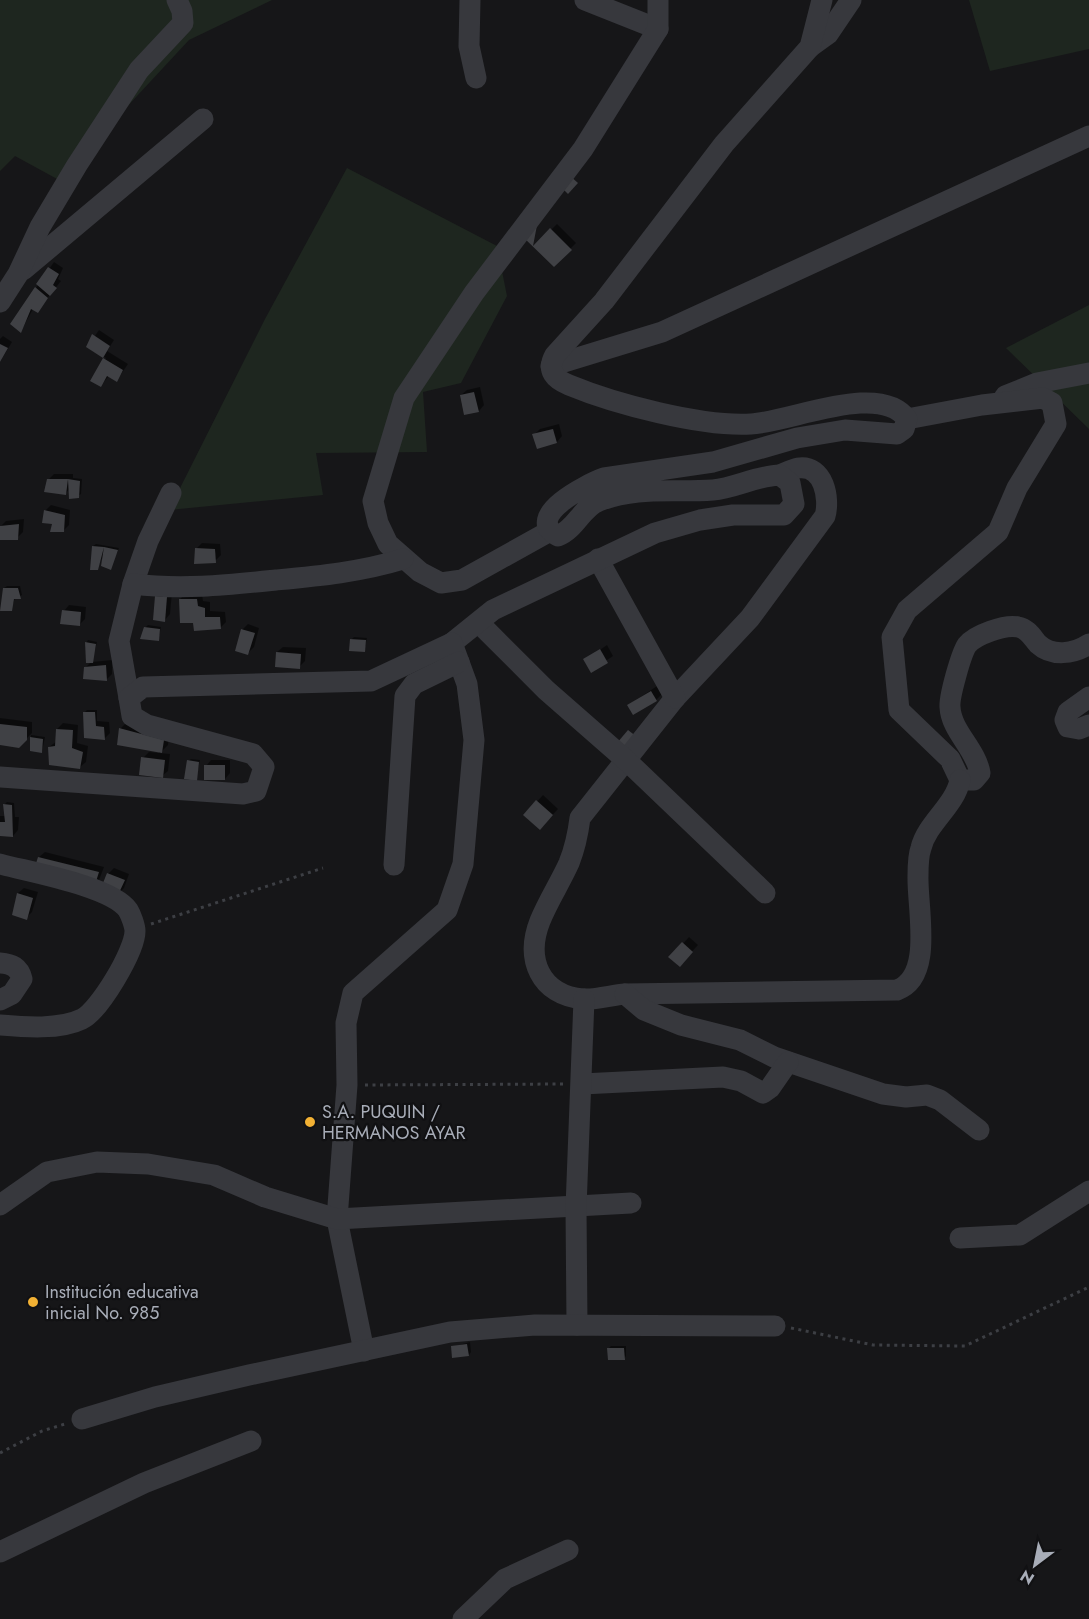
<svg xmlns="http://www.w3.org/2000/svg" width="1089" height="1619" font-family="Jost,sans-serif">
	<rect width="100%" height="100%" fill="#161618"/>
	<g fill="#1e261f">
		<path d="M0,0H272L189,40L59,180L15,156L0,171Z"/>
		<path d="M969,0H1089V49L990,71Z"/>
		<path d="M347,168L497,246L507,296L461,383L423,392L427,452L316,453L323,495L169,510L265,319Z"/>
		<path d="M1089,305V429L1006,348Z"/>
	</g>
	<g fill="#0007">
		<path d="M557,224L576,243L554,265L535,246Z"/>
		<path d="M54,262L63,268L58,279L61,281L37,311L33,309L21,331L36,288Z"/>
		<path d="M99,330L114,340L107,351L128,364L117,380L109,376L101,385L92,380L106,358L88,346Z"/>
		<path d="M3,336L12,342L0,362V339Z"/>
		<path d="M480,387L484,405L479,411L461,395L467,390Z"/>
		<path d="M559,424L562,436L557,442L534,435L540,429Z"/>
		<path d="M54,474H73V478L82,479L81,494L78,496L70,488L66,493L48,480Z"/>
		<path d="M51,505L70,510L69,525L63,531L45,511Z"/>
		<path d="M24,519L23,532L17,538L0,539V527L6,521Z"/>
		<path d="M202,543L220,544L221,555L215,561L196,549Z"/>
		<path d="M96,544L119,548L110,568L102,558L97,568L93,546Z"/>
		<path d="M7,586H20L22,595L15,598L11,610L4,588Z"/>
		<path d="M172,592L170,614L165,620L156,597Z"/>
		<path d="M186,593L202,594L203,601L210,602V611L225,612L226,622L220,628L194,622L180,599Z"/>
		<path d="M69,605L86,607L85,619L79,625L64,611Z"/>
		<path d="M248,624L259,628L254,647L248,653L242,630Z"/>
		<path d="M148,625L161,627L158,640L145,628Z"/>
		<path d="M354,637L367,638L364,651L351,640Z"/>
		<path d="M88,640L97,642L92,662L112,660V674L107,679L85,668L92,661L86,643Z"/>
		<path d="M607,645L613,656L591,671L585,660Z"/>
		<path d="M283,647L306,648L305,661L299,667L277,652Z"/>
		<path d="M657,686L662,694L656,700L629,705Z"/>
		<path d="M87,710H97V721L109,722L110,733L104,739L85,712Z"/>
		<path d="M0,718L32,722V733L19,746L0,743Z"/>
		<path d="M63,723L78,725L77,743L88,746L86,762L80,767L49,747L57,741V729Z"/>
		<path d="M126,723L169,734L168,745L160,753L170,754L168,771L162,776L143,758L149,752L159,753V751L120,729Z"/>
		<path d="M31,735L45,737L42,752L31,750Z"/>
		<path d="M191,759L200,760L196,779L188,761Z"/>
		<path d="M211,760H230V773L225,779L206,766Z"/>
		<path d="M543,795L558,809L545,823L525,815Z"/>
		<path d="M7,802L14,803L15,817H19L18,830L13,836L0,835V816H6L4,805Z"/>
		<path d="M45,852L104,867L99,880L39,857Z"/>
		<path d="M114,868L129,874L124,888L118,894L108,874Z"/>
		<path d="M24,888L38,892L32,912L26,918L14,914L18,893Z"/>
		<path d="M689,937L698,945L685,959L671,957Z"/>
		<path d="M470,1342L471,1352L469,1355L452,1347Z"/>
		<path d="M611,1346H626V1356L624,1359L609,1348Z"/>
	</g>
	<g fill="#404145">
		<path d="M569,175L578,183L568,194L559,185Z"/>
		<path d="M538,220L533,246L550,228L572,250L554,267L521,235Z"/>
		<path d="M48,267L59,274L53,285L57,288L50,296L36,284Z"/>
		<path d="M35,287L48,298L38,313L31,309L21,333L10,324Z"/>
		<path d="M92,334L110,346L103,358L86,347Z"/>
		<path d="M0,344L8,348L0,362Z"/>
		<path d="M103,358L123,370L117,382L107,376L101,387L90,381Z"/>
		<path d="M474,392L479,412L464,415L460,395Z"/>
		<path d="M553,429L557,443L537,449L532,434Z"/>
		<path d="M47,479H68L66,495L44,492Z"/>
		<path d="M68,479L80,481L79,498L69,499Z"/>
		<path d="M44,510L65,515L64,532H50L52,524L42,523Z"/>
		<path d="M19,524L18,540H0V526Z"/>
		<path d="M92,546L104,547L118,550L111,570L101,566L104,547L98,570H90Z"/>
		<path d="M195,548L215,549L216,563L194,564Z"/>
		<path d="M3,588H18L21,599H14L12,611H0Z"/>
		<path d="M155,596L167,597L165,622L153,620Z"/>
		<path d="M179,599H197L198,606L205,608V617H220L221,629L194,631L193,623H180Z"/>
		<path d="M62,610L81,612L80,626L60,624Z"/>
		<path d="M144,627L160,629L159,641L140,639Z"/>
		<path d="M241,629L255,633L248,655L235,651Z"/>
		<path d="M350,639L366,640L365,652L349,651Z"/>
		<path d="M85,642L96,644L93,663H86Z"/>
		<path d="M600,649L608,663L591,673L583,659Z"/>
		<path d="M276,652L301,654L300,669L275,667Z"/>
		<path d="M106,665L107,681L83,679L84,667Z"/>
		<path d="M651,691L657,701L633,715L627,705Z"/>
		<path d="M83,712H95L96,726L104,727L105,740L84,738Z"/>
		<path d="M0,724L27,727V740L19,748L0,745Z"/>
		<path d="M119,728L164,740L162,753L117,745Z"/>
		<path d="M56,729L73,730L72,748L83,752L80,769L49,765L48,747L55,746Z"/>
		<path d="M628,730L637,737L626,750L617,743Z"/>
		<path d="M30,737L43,739L42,753L30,751Z"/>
		<path d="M141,757L165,760L163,778L139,775Z"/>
		<path d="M187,760L199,762L197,781L184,779Z"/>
		<rect x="204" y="765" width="21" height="15"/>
		<path d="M536,800L553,815L540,830L523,815Z"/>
		<path d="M3,804L12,805L13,837L0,836V822H5Z"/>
		<path d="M38,857L99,872L94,888L34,870Z"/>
		<path d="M107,873L125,880L118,895L101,888Z"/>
		<path d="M17,893L33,898L27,920L12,915Z"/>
		<path d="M682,942L693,952L680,967L668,957Z"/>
		<path d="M467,1344L469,1356L452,1358L451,1346Z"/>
		<path d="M607,1348H624L625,1360H608Z"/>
	</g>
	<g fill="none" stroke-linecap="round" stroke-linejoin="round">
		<g stroke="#3d3f44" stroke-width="3" stroke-dasharray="3 4.5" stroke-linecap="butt">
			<path d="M151,924L323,868"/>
			<path d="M365,1085L565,1084"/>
			<path d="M791,1328L873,1345L965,1346L1089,1287"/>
			<path d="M0,1453L42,1431L65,1424"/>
		</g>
		<g stroke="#37383d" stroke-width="21">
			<path d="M470,0L469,46L476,78"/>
			<path d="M585,0L658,29"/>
			<path d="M810,47L828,34L851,0"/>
			<path d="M23,270L203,119"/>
			<path d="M0,302L18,274L40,227L77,165L139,70L183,23L182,11L177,0"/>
			<path d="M551,366L662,332L1089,136"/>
			<path d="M1005,396L1037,383L1089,373"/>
			<path d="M907,419L982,405L1043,398L1052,403L1056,424L1017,488L998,532L907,610L892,637L899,710L950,759L960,780H974L980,773C976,749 951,731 950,707C949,697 961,654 967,645C975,635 1005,624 1018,627C1028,629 1032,637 1038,644C1052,657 1074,654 1089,644"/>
			<path d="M780,475C785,473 792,469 798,468C824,464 830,499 825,516L750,618L675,698L580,818C578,834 575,848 569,863C560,883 548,901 540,921C525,959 540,995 583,999C596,1000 612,995 625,994L897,990C934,977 917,908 918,876C918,867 918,856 921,848C927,823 955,806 960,780"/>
			<path d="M550,531L462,580L441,583L420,572L388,544L378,523L373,501L404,398L474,293L583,149L658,29V0"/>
			<path d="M598,559L675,698"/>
			<path d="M133,584L148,541L171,493"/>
			<path d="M479,623L546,690L627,761L765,893"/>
			<path d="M452,643L493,610L655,533L700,520L733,515H784L794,504L790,483L780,475C756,476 735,488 713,490C673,493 638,486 599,501C582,507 576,529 558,536C522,517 587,484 604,478L713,462L797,438L845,430L897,434L904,429L907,419C880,381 791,422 751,424C702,427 615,404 569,385C555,379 546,371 555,355L604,301L724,144L810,47L822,0"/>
			<path d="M1089,697L1068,712L1065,720L1068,727L1079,729L1089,725"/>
			<path d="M129,698L119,641L133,584C182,590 227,585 276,580C318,576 361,572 403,559"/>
			<path d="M0,777L243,794L256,791L264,767L253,754L147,725L132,716L129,698L143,687L371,681L452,643L467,684L474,740L463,864L447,910L353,993L346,1023L347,1085L337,1219L364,1351"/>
			<path d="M0,864C29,872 111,886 128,910C131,915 135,926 135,931C135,951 99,1011 82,1019C60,1030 24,1027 0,1025"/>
			<path d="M394,865L405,696L414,684L459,662"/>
			<path d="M0,963C12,964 19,967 22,979L12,994L0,1000"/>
			<path d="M625,994L644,1010L681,1025L740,1040L774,1057L883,1094L906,1097L927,1095L940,1100L979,1130"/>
			<path d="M582,1084L723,1077L741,1081L763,1093L770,1088L788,1062"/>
			<path d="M0,1205L47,1172L97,1162L148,1164L214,1175L265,1197L337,1219L631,1203"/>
			<path d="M960,1238L1020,1235L1089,1191"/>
			<path d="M577,1325L576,1208L584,999"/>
			<path d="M82,1419L155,1397L249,1375L450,1332L535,1325L775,1326"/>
			<path d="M0,1552L144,1483L251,1441"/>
			<path d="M463,1619L505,1579L568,1550"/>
		</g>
	</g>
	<g fill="#f2b134" stroke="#111113" stroke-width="2">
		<circle cx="310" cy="1122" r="6"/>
		<circle cx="33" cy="1302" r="6"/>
	</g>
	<g text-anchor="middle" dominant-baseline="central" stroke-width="4.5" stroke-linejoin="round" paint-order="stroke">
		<g font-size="18" fill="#a8adb8" stroke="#111113" text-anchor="start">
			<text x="322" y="1112">S.A. PUQUIN /<tspan x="322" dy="21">HERMANOS AYAR</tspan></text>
			<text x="45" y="1292">Institución educativa<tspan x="45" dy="21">inicial No. 985</tspan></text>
		</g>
	</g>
	<g transform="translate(1035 1565) rotate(212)" stroke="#111113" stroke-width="4.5" paint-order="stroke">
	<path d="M0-4.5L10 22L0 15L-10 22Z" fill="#a8adb8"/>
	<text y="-9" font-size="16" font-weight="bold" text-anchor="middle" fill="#a8adb8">N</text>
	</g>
</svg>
